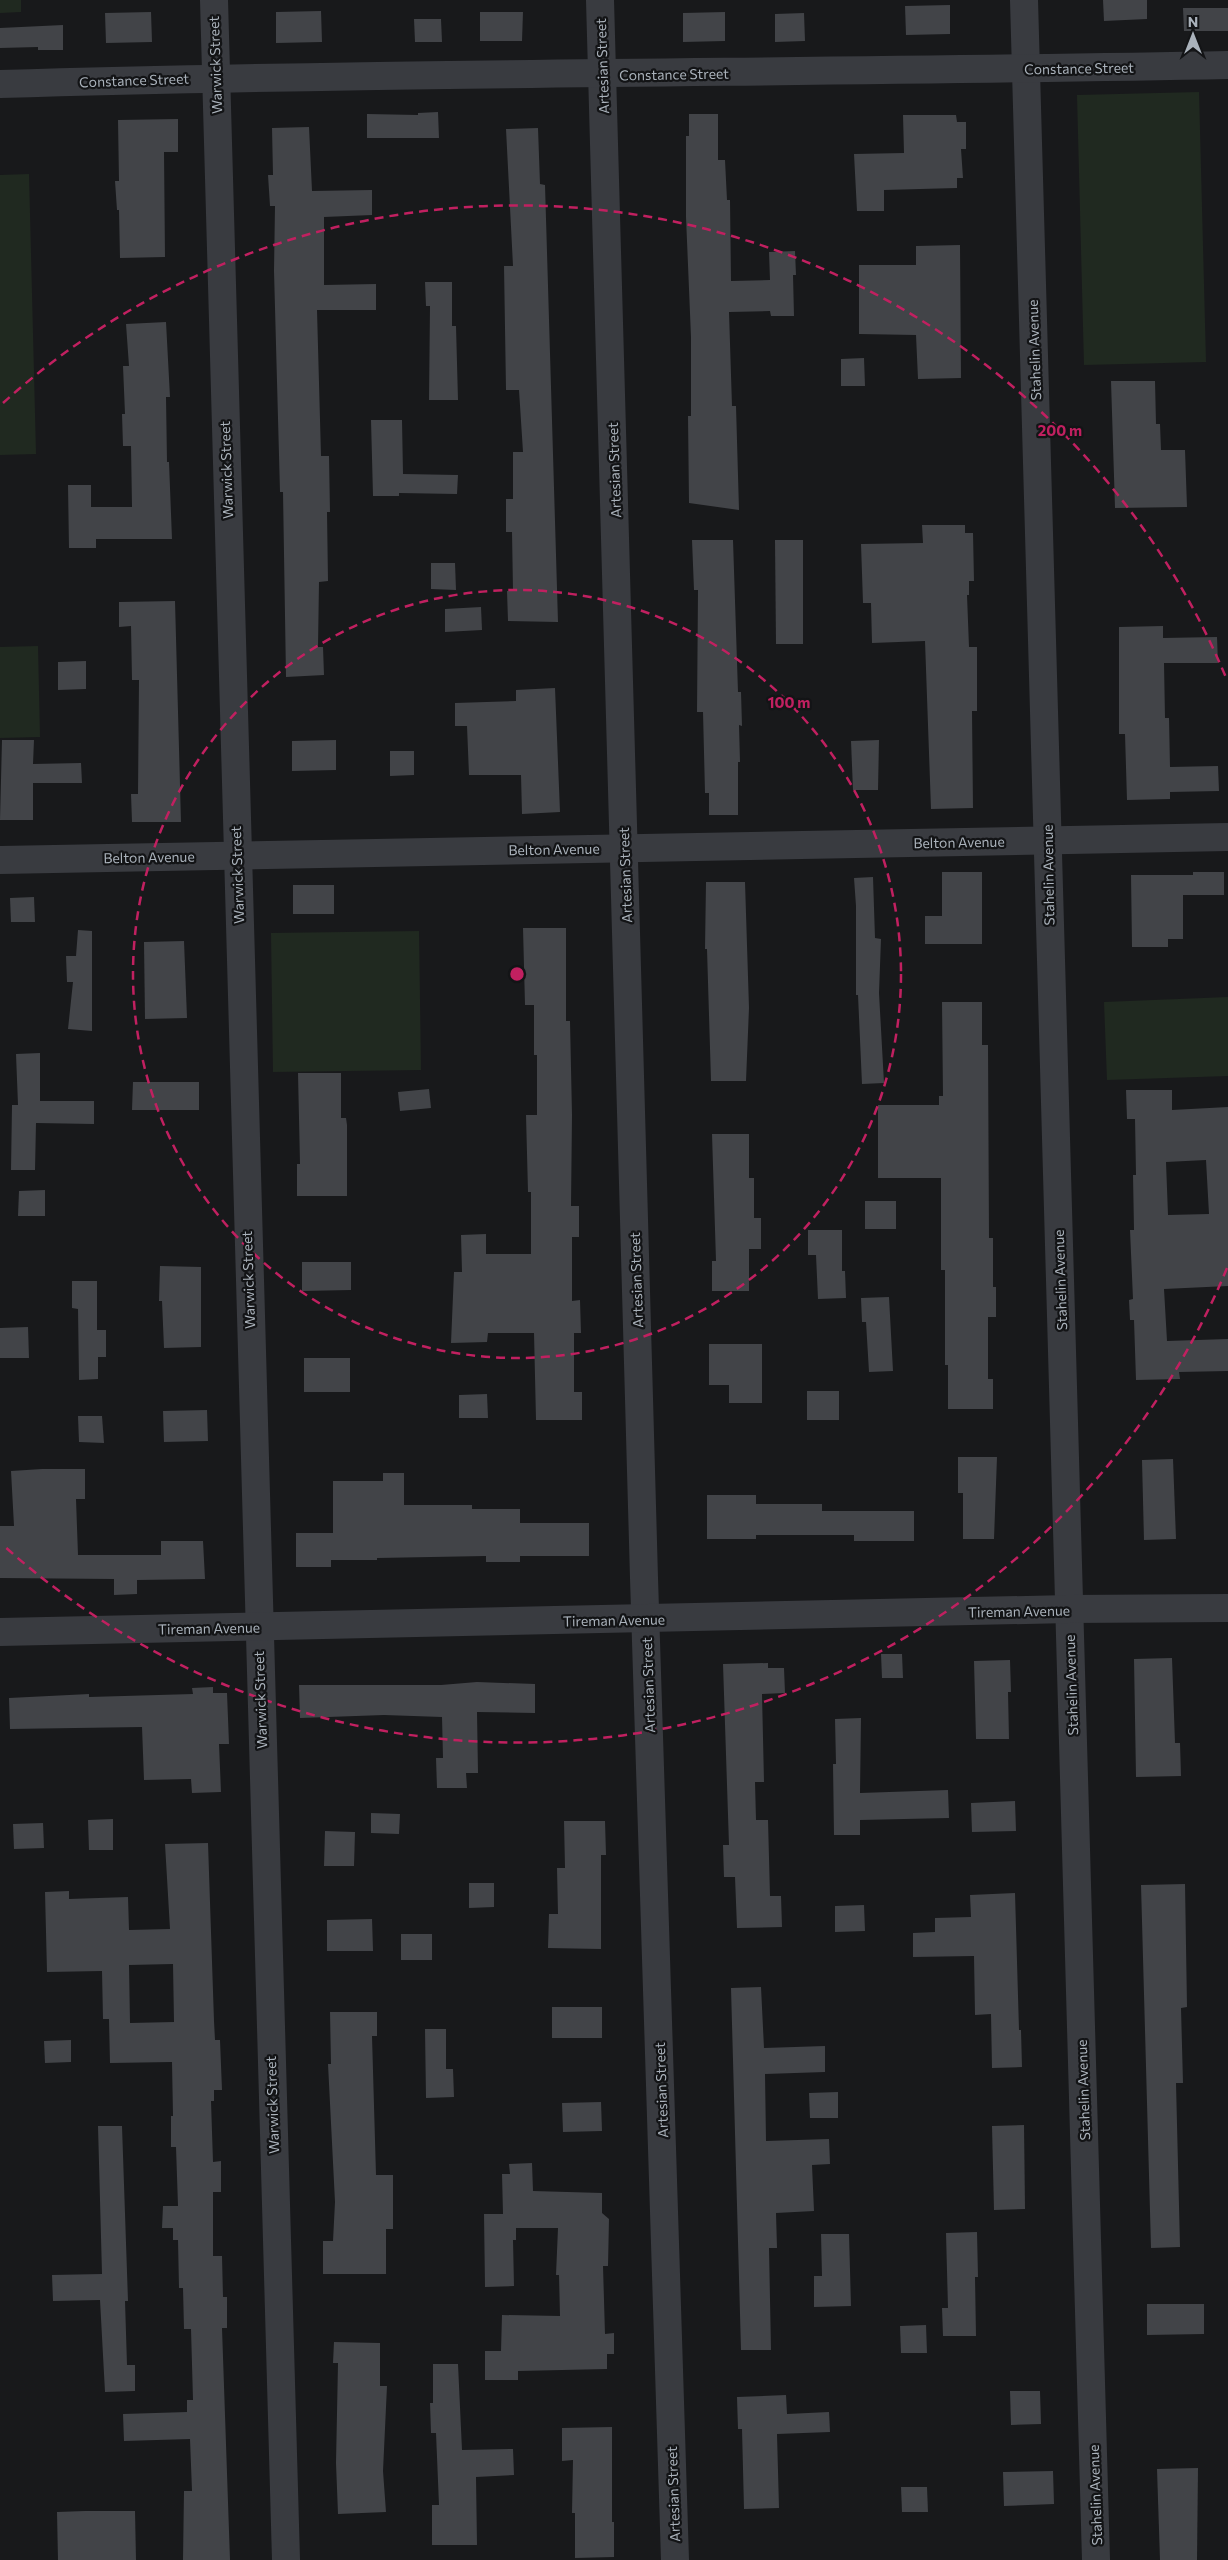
<svg xmlns="http://www.w3.org/2000/svg" width="1228" height="2560" font-family="Commissioner,sans-serif">
	<rect width="100%" height="100%" fill="#18191b"/>
	<g fill="#202920">
		<path d="M0,0H21V12L0,13Z"/>
		<path d="M1199,92L1206,362L1084,365L1077,95Z"/>
		<path d="M29,174L36,454L0,455V175Z"/>
		<path d="M38,646L40,737L0,738V647Z"/>
		<path d="M419,931L421,1070L273,1072L271,933Z"/>
		<path d="M1228,997V1076L1107,1080L1104,1002Z"/>
	</g>
	<g fill="#424448" fill-rule="evenodd">
		<path d="M1103,0H1147V19L1104,21Z"/>
		<path d="M950,5V34L906,35L905,6Z"/>
		<path d="M1183,8H1228V31H1184Z"/>
		<path d="M321,11L322,42L276,43V12Z"/>
		<path d="M151,12L152,42L106,43L105,13Z"/>
		<path d="M480,12H523L522,41H480Z"/>
		<path d="M725,12V41L683,42V13Z"/>
		<path d="M804,13L805,41L775,42V14Z"/>
		<path d="M414,19H441L442,42H415Z"/>
		<path d="M63,25V50H38V47L0,48V28Z"/>
		<path d="M438,112L439,138H367V114L418,115V113Z"/>
		<path d="M689,114H718V160H725L727,200H730L731,281L770,280L769,252L795,251L796,275H793L794,316H771L770,311L729,312L732,406H736L739,510L689,503L688,416H691V337L686,217V136H689Z"/>
		<path d="M903,115H956L957,122H966V149H961L963,178H957V188L884,190V211H857L854,154L904,153Z"/>
		<path d="M178,119V152H164L165,257L120,258L119,210H117L115,181H119L118,120Z"/>
		<path d="M309,127L312,191L372,190V215L324,217V285L376,284V310H317L321,456H329L330,512H327L328,581L319,582L318,647H323L324,675L286,677L283,492H280L274,271L275,206H270L268,175H273L272,128Z"/>
		<path d="M538,128L540,184L545,185L558,622L508,621L507,591H513L512,532H506V499H513V452H523L519,390H506L504,266H513L506,129Z"/>
		<path d="M960,245L961,378L918,379L916,335L859,334V265H916V246Z"/>
		<path d="M425,282H452V326H456L458,400H429L430,306H426Z"/>
		<path d="M166,322L170,397H166L167,462H169L172,539H96V548H69L68,485H91V507H132L131,446H123L122,414H125L123,366H129L126,324Z"/>
		<path d="M864,358L865,386H841V359Z"/>
		<path d="M1111,381H1155L1156,424H1160L1161,450H1185L1187,507L1115,508Z"/>
		<path d="M371,420H402L403,474L458,475L457,494L399,493V496H373Z"/>
		<path d="M922,525H965V533H973L974,581H969V595H967L969,647H977V711H972L973,808L931,809L925,641L872,643L871,603H863L861,544L923,543Z"/>
		<path d="M692,540H733L738,692H741L742,726L739,725L740,762H738V815H709V793H705L703,712H697L698,590H694Z"/>
		<path d="M775,540H803V644H776Z"/>
		<path d="M431,563H455L456,590L431,589Z"/>
		<path d="M175,601L181,822H132L131,794H138L139,680H132L131,626L119,627V602Z"/>
		<path d="M481,607L482,630L445,632V609Z"/>
		<path d="M1163,626V638L1217,637L1218,663H1164L1165,718H1169L1170,767L1218,766L1219,791L1170,792V799L1127,800L1125,734H1119V627Z"/>
		<path d="M86,661V689L58,690V662Z"/>
		<path d="M555,688L560,812L522,814L521,775H469L467,726H455V703L516,701V690Z"/>
		<path d="M2,740H34L33,764L81,763L82,783H33V820H0Z"/>
		<path d="M336,740V770L292,771V741Z"/>
		<path d="M879,740L878,790H853L851,741Z"/>
		<path d="M390,751H414V775L390,776Z"/>
		<path d="M942,872H982V944H925V916H942Z"/>
		<path d="M1193,872H1224V895H1183V939H1168V947H1132L1131,875H1193Z"/>
		<path d="M873,877L875,938L881,939L879,993L884,1083L862,1084L858,995H856V906L854,878Z"/>
		<path d="M706,882H745L749,1008L746,1081H711L707,949H705Z"/>
		<rect x="293" y="885" width="41" height="29"/>
		<path d="M34,897L35,922H11L10,898Z"/>
		<path d="M523,928H566V1021H570L572,1115L571,1206H579V1237H572V1301L580,1300L581,1333H574V1392H582V1420H536L534,1333H488L487,1342L451,1343L454,1272H462L461,1235L486,1234V1254H531V1192H528L526,1115H537V1055H534V1005H525Z"/>
		<path d="M78,930L92,931V1031L68,1029L73,982H67L66,956H76Z"/>
		<path d="M184,941L187,1018L145,1019L144,942Z"/>
		<path d="M942,1002H982V1045H988L989,1238H993V1287H996V1317H988V1379H993V1409H948V1365H945V1270H941V1178H878V1105H939V1096H943Z"/>
		<path d="M40,1053V1101H94V1124L36,1123L35,1170H11L12,1105H18L16,1054Z"/>
		<path d="M298,1073H341V1118H346L347,1125V1196H297V1164H300Z"/>
		<path d="M133,1082H199V1110H132Z"/>
		<path d="M429,1089L431,1108L400,1111L398,1092Z"/>
		<path d="M1126,1090H1172V1110L1228,1107V1286L1164,1289L1167,1341L1228,1339V1371L1179,1372L1180,1379L1136,1380L1134,1320H1130L1129,1300L1133,1299L1130,1230H1134L1133,1175H1136L1135,1119H1127ZM1206,1160L1209,1214L1168,1215L1166,1162Z"/>
		<path d="M712,1134H749V1178H754V1218H761V1249H749V1291H712V1261H716Z"/>
		<path d="M45,1190V1216H18L19,1191Z"/>
		<rect x="865" y="1201" width="31" height="28"/>
		<path d="M808,1230H842V1271H845L846,1298L818,1299L816,1255H808Z"/>
		<path d="M302,1262H351V1290L302,1291Z"/>
		<path d="M160,1266L201,1267V1347L164,1348L162,1301H159Z"/>
		<path d="M72,1281H97V1330H106V1357H98V1379L79,1380L78,1309L72,1308Z"/>
		<path d="M889,1297L893,1371L869,1372L866,1322H862L861,1298Z"/>
		<path d="M28,1327L29,1358H0V1328Z"/>
		<path d="M709,1344H762V1403H729V1385H709Z"/>
		<rect x="304" y="1358" width="46" height="34"/>
		<rect x="807" y="1391" width="32" height="29"/>
		<path d="M487,1394L488,1418H459V1395Z"/>
		<path d="M207,1410L208,1441L164,1442L163,1411Z"/>
		<path d="M78,1416H102L104,1443L79,1442Z"/>
		<path d="M958,1457H997L994,1539H963V1493H958Z"/>
		<path d="M1173,1459L1176,1539L1144,1540L1142,1460Z"/>
		<path d="M42,1469H85V1499H76L78,1555H161V1541H203L205,1579L137,1580V1594L114,1595V1579L0,1578V1526H14L11,1471Z"/>
		<path d="M383,1473H404V1505H472V1509H520V1523H589V1556H520V1562H486V1556L377,1558V1560H331V1567H296V1533H333V1481H383Z"/>
		<path d="M707,1495H756V1504H822V1511H914V1541H854V1535H756V1539H707Z"/>
		<path d="M881,1654H902L903,1678H882Z"/>
		<path d="M1172,1658L1175,1743H1180L1181,1776L1136,1777L1134,1659Z"/>
		<path d="M1010,1660L1011,1692H1008L1009,1739H976L974,1661Z"/>
		<path d="M768,1663V1668H784L785,1693L762,1694L764,1782H755L756,1820H768L770,1896H781L782,1927L737,1928L735,1877H724L723,1845H729L723,1664Z"/>
		<path d="M477,1682L535,1684V1713L477,1712L478,1773H466L467,1788H437L436,1758H443L442,1717L384,1715L300,1718L299,1685H441Z"/>
		<path d="M213,1687V1693H227L229,1744H219L221,1792L192,1793L191,1779L144,1780L142,1727L10,1729L9,1698L89,1694V1697L193,1694L192,1688Z"/>
		<path d="M861,1718L860,1793L948,1790L949,1818L860,1820V1835H834L833,1764H836L835,1719Z"/>
		<path d="M1015,1801L1016,1831L972,1832L971,1803Z"/>
		<path d="M371,1813L400,1814L399,1834L371,1833Z"/>
		<path d="M113,1819V1850H89L88,1820Z"/>
		<path d="M564,1821H605L606,1855H601V1949L548,1948L549,1914H558L557,1868H565Z"/>
		<path d="M43,1823L44,1848L14,1849L13,1824Z"/>
		<path d="M325,1831L355,1832L354,1866H324Z"/>
		<path d="M208,1843L214,2021L215,2040H220L222,2090H214V2101H211L213,2162L221,2161V2192H213V2256H222L223,2297H227V2328H222L230,2560H183L184,2491H192L190,2439L124,2441L123,2414L187,2412V2400H193L191,2329H184L183,2288H179L178,2240H173V2228H162L163,2206H178L176,2147H171V2116H173L172,2062L110,2063L109,2019H103L102,1971L47,1972L45,1892L69,1891V1899L128,1897L129,1930L170,1929L165,1844ZM173,1964L174,2022L130,2023L129,1965Z"/>
		<path d="M469,1883H494V1907L469,1908Z"/>
		<path d="M1185,1884L1187,2007L1181,2008L1183,2083H1176L1180,2247L1151,2248L1141,1885Z"/>
		<path d="M1015,1893L1019,2030H1021L1022,2067L992,2068L991,2014L975,2015L974,1956L913,1957V1933L935,1932V1918L971,1917L970,1895Z"/>
		<path d="M864,1905L865,1931L835,1932V1906Z"/>
		<path d="M372,1919L373,1951H327V1920Z"/>
		<rect x="401" y="1934" width="31" height="26"/>
		<path d="M761,1987L764,2048L825,2046V2072L765,2074L766,2141L829,2139L830,2164L812,2165L814,2211L776,2213L777,2248H769L771,2350H741L731,1988Z"/>
		<rect x="552" y="2007" width="50" height="31"/>
		<path d="M330,2012H377V2036H372L376,2175H393V2229H386V2274H323V2241H333L335,2202L328,2064H331Z"/>
		<path d="M425,2029H446V2069H453L454,2097L426,2098Z"/>
		<path d="M71,2040V2062L45,2063L44,2041Z"/>
		<path d="M838,2092V2118H810L809,2093Z"/>
		<path d="M601,2102L602,2131L563,2132L562,2103Z"/>
		<path d="M1024,2125L1025,2209L994,2210L992,2126Z"/>
		<path d="M98,2126H122L128,2301H125L127,2365H135V2391L105,2392L100,2300L53,2301L52,2275L102,2274Z"/>
		<path d="M532,2163L533,2191L602,2193V2213L609,2219L608,2266H603L605,2334L614,2333V2354H607V2369L518,2371V2380H485V2351H501L502,2315L560,2316L559,2275H556L558,2228H516V2240H513L514,2286L485,2287L484,2214H503L502,2174H510L509,2164Z"/>
		<path d="M977,2232L978,2277H975L976,2336H943L942,2308H948L946,2233Z"/>
		<path d="M821,2234H849L851,2306L814,2307V2276H822Z"/>
		<path d="M1147,2304H1204V2334L1147,2335Z"/>
		<path d="M926,2325L927,2353H901L900,2326Z"/>
		<path d="M334,2342L380,2343V2386H387L383,2471L386,2512L338,2514L336,2463L338,2363H333Z"/>
		<path d="M433,2364H458L462,2450L513,2449L514,2475L476,2477L477,2545H432V2505H439L436,2433H431L430,2403H433Z"/>
		<path d="M1010,2391H1040L1041,2424L1011,2425Z"/>
		<path d="M786,2395L787,2414L829,2412L830,2432L777,2434L779,2508L744,2509L742,2429H738L737,2397Z"/>
		<path d="M612,2427V2522H614V2557L575,2558V2513H572L573,2460L562,2461V2428Z"/>
		<path d="M1198,2468L1197,2560H1160L1157,2469Z"/>
		<path d="M1053,2471L1054,2504L1004,2506L1003,2472Z"/>
		<path d="M901,2487H927L928,2512H902Z"/>
		<path d="M85,2511H135L136,2560H58L57,2512Z"/>
	</g>
	<g fill="none" stroke-linecap="round" stroke-linejoin="round">
		<g stroke="#393b40" stroke-width="28">
			<path d="M214,0L286,2560"/>
			<path d="M600,0L644,1578L675,2560"/>
			<path d="M1024,0L1096,2560"/>
			<path d="M0,84C409,72 819,73 1228,65"/>
			<path d="M0,860L1228,837"/>
		</g>
		<path stroke="#393b40" stroke-width="28" d="M0,1632L1069,1609L1228,1608"/>
	</g>
	<g fill="none" stroke="#c12060" stroke-width="2.5" stroke-dasharray="9 6">
		<circle cx="517" cy="974" r="384"/>
		<path d="M1227 1268A768 768 0 0 1 3 1545M3 403A768 768 0 0 1 1227 680"/>
	</g>
	<g text-anchor="middle" dominant-baseline="central" stroke-width="4.5" stroke-linejoin="round" paint-order="stroke">
		<g font-size="14" fill="#aab2bb" stroke="#131416">
			<text transform="translate(215 65) rotate(-92)">Warwick Street</text>
			<text transform="translate(602 66) rotate(-92)">Artesian Street</text>
			<text transform="translate(1079 68) rotate(-1)">Constance Street</text>
			<text transform="translate(674 74) rotate(-1)">Constance Street</text>
			<text transform="translate(134 80) rotate(-2)">Constance Street</text>
			<text transform="translate(1034 350) rotate(-92)">Stahelin Avenue</text>
			<text transform="translate(226 470) rotate(-92)">Warwick Street</text>
			<text transform="translate(614 470) rotate(-92)">Artesian Street</text>
			<text transform="translate(959 842) rotate(-1)">Belton Avenue</text>
			<text transform="translate(554 849) rotate(-1)">Belton Avenue</text>
			<text transform="translate(149 857) rotate(-1)">Belton Avenue</text>
			<text transform="translate(237 875) rotate(-92)">Warwick Street</text>
			<text transform="translate(625 875) rotate(-92)">Artesian Street</text>
			<text transform="translate(1048 875) rotate(-91)">Stahelin Avenue</text>
			<text transform="translate(248 1280) rotate(-92)">Warwick Street</text>
			<text transform="translate(636 1280) rotate(-92)">Artesian Street</text>
			<text transform="translate(1060 1280) rotate(-92)">Stahelin Avenue</text>
			<text transform="translate(1019 1611) rotate(-1)">Tireman Avenue</text>
			<text transform="translate(614 1620) rotate(-1)">Tireman Avenue</text>
			<text transform="translate(209 1628) rotate(-1)">Tireman Avenue</text>
			<text transform="translate(648 1685) rotate(-92)">Artesian Street</text>
			<text transform="translate(1071 1685) rotate(-92)">Stahelin Avenue</text>
			<text transform="translate(260 1700) rotate(-92)">Warwick Street</text>
			<text transform="translate(661 2090) rotate(-92)">Artesian Street</text>
			<text transform="translate(1083 2090) rotate(-92)">Stahelin Avenue</text>
			<text transform="translate(272 2105) rotate(-92)">Warwick Street</text>
			<text transform="translate(673 2494) rotate(-92)">Artesian Street</text>
			<text transform="translate(1095 2495) rotate(-92)">Stahelin Avenue</text>
		</g>
	</g>
	<circle cx="517" cy="974" r="8" fill="#c12060" stroke="#131416" stroke-width="2.5"/>
	<g font-size="15" text-anchor="middle" font-weight="bold" fill="#c12060" stroke="#131416" stroke-width="4.5" stroke-linejoin="round" paint-order="stroke">
		<text x="1060" y="436">200 m</text>
		<text x="789" y="708">100 m</text>
	</g>
	<g transform="translate(1193 35)" stroke="#131416" stroke-width="4" paint-order="stroke">
	<path d="M0-4L9 19L0 12L-9 19Z" fill="#aab2bb"/>
	<text y="-8" font-size="14" font-weight="bold" text-anchor="middle" fill="#aab2bb">N</text>
	</g>
</svg>
